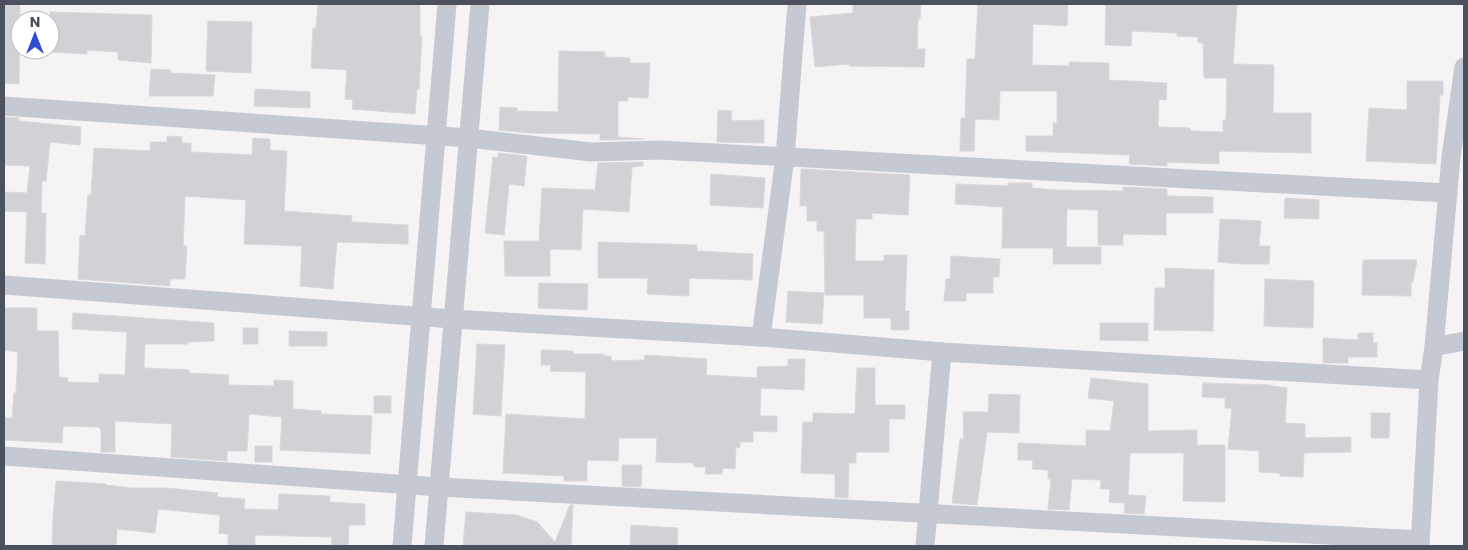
<svg xmlns="http://www.w3.org/2000/svg" width="1468" height="550" font-family="Poppins,sans-serif">
	<rect width="100%" height="100%" fill="#f5f3f3"/>
	<g fill="#d1d1d6" stroke="#d8d8dd">
		<path d="M318,4H420V36H422L419,89H417L415,114L352,109L353,100L345,99L347,70L311,68L313,28H316Z"/>
		<path d="M853,4H921L920,19H918L917,49H925L924,67L849,66L850,64L815,67L810,17L853,13Z"/>
		<path d="M978,4H1068L1067,26L1033,24L1032,65L1069,66V62L1109,63V80L1167,83L1166,100L1159,99L1158,127L1190,128L1191,131L1223,132V120H1226L1227,78H1204L1203,43H1198V37L1177,36V33L1132,31L1131,46L1105,45L1106,4H1237L1233,64L1274,65L1273,113H1311V153L1219,151V164L1167,162V166L1129,164L1130,155L1026,151V136H1053V123H1057V91H1000L999,120L975,119L974,151H960L961,118H965L967,59H975Z"/>
		<path d="M4,5H20L19,84L4,83Z"/>
		<path d="M50,12L152,15L151,63L118,60V52L87,50V54L50,52Z"/>
		<path d="M208,21L252,22L251,73L206,71Z"/>
		<path d="M559,51L605,52V57L630,58V63H650L648,98L628,97V101H618V137L644,139L600,140V134L528,133L499,130L500,107L517,108V111L558,112Z"/>
		<path d="M151,69L171,70L170,73L215,75L213,96H149Z"/>
		<path d="M1407,81H1443V95H1440L1436,164L1366,161L1369,108L1407,110Z"/>
		<path d="M255,89L310,92V108L254,106Z"/>
		<path d="M718,110L732,111L731,121L764,120V143L717,142Z"/>
		<path d="M4,117L19,118V121L81,127L80,145L50,142L46,181H42L41,213H46L45,264L25,263L27,212L4,211V192L27,193L30,166L4,165Z"/>
		<path d="M167,136L182,137V143H191V152L252,155L253,138L270,139V150L287,151L284,211L352,216L351,222L408,225V244L337,242L333,289L300,286L302,246L244,244L246,200L185,196L183,246H187L185,279H170V286L78,279L80,235L85,236L88,195H91L94,148L150,151V142H167Z"/>
		<path d="M498,153L527,156L524,186L509,184L504,235L485,233L493,157L498,158Z"/>
		<path d="M643,162V166L632,167L629,212L583,209L581,250L550,249V276H505L504,241H539L542,188L595,190L598,163Z"/>
		<path d="M801,169L910,175L908,215L872,213V219H856L855,261H884V255H907L905,311H909V330H891V318H864V295H825L824,231H817V221H807V206H800Z"/>
		<path d="M711,174L765,178L763,208L710,205Z"/>
		<path d="M1008,183H1032V188L1057,190L1123,191V187L1167,189V196L1213,197V213H1166V235L1123,234V245H1098V210L1067,209L1066,247H1101V264H1053V248H1002L1003,207L955,204L956,184L1008,186Z"/>
		<path d="M1285,198L1319,200V219L1284,218Z"/>
		<path d="M1220,219L1261,221L1259,246H1270L1269,264H1242L1218,262Z"/>
		<path d="M598,242L697,245V251L753,254L752,280L689,278V296L647,294L648,278H598Z"/>
		<path d="M951,256L1000,259L999,277H993V293H966V301H944L946,279H950Z"/>
		<path d="M1363,260H1417L1413,282H1411V296L1362,295Z"/>
		<path d="M1165,268L1214,270L1213,331L1154,330L1155,288H1165Z"/>
		<path d="M1265,279L1314,281L1313,328L1264,326Z"/>
		<path d="M539,283L588,284L587,310L538,308Z"/>
		<path d="M788,291L824,293L822,324L786,322Z"/>
		<path d="M5,308H37V331H58L59,377L68,378L67,382L99,383V374L125,375L127,332L72,329L73,313L214,323V341L188,342V344H145L144,368L189,370V373L229,375L228,385L274,386V380L293,381V409L321,411V414L372,416L370,454L280,450L282,417L249,414L247,451H227V461L171,457L172,424L115,421V452H101V430L99,427L63,426L62,443L4,440V418H12L14,393H16L18,352L4,350Z"/>
		<path d="M1100,323H1148V341L1100,340Z"/>
		<rect x="243" y="328" width="15" height="16"/>
		<path d="M289,331L327,332V346H289Z"/>
		<path d="M1358,333H1373V343H1377V357H1348V363H1323V338L1358,340Z"/>
		<path d="M477,344L505,345L501,416L473,414Z"/>
		<path d="M541,350L573,351V354H604V356H611V361L644,360L645,355L707,359L706,375L757,378V367L788,366V359H805L804,390L761,388L760,416H777V432L753,431V442H740V448L736,447L735,469L723,468L722,474H705L706,467H694V463L656,462L657,438H619L618,461L587,460V481H564V476L503,473L506,414L585,419L586,372L550,371L551,365H541Z"/>
		<path d="M857,368H875V405H905V419H889V452H856V463H849L848,498L835,497V474L801,473L803,422H813V413L855,414Z"/>
		<path d="M1091,378L1148,384V431L1197,430V445H1225V502L1183,501L1184,453H1130L1128,495L1146,496L1144,514L1124,513L1125,503L1109,502L1110,489H1100L1101,480L1072,479L1069,510L1048,509L1051,479H1048V470L1032,469L1033,460H1018V443L1086,446V430L1110,431L1114,401L1088,398Z"/>
		<path d="M1203,383L1271,385V386L1287,388L1285,423L1305,424V438L1351,437V452L1304,453L1303,477L1280,476V473L1259,472V451L1228,449L1232,408H1225V398L1202,397Z"/>
		<path d="M989,394L1020,395L1019,433L987,432L977,505L952,503L960,439H964L963,412H988Z"/>
		<rect x="374" y="396" width="17" height="17"/>
		<path d="M1371,413H1390L1389,438H1371Z"/>
		<rect x="255" y="446" width="17" height="16"/>
		<path d="M622,465H642L641,487L622,486Z"/>
		<path d="M56,481L106,484V485L130,488H167L218,493L217,497L245,499L244,509L278,510L279,494L330,496V502L365,504V525H349L348,546H331L332,537L255,535V546H228V534L219,533L220,515L158,509L155,533L117,529L116,546H52L53,519Z"/>
		<path d="M570,505H573L571,546H463L466,512L516,515L537,522L555,542Z"/>
		<path d="M631,525L678,528L677,546H630Z"/>
	</g>
	<g fill="none" stroke-linecap="round" stroke-linejoin="round">
		<g stroke="#c5c9d2" stroke-width="19">
			<path d="M4,106L469,138L591,152L660,150L1448,193"/>
			<path d="M4,285L453,319L761,337L942,352L1429,380"/>
			<path d="M761,337L785,157L797,4"/>
			<path d="M1434,347L1464,341"/>
			<path d="M4,456L439,487L1420,540"/>
			<path d="M402,546L447,4"/>
			<path d="M434,546L480,4"/>
			<path d="M925,546L942,352"/>
			<path d="M1420,546L1429,380L1434,347L1451,157L1464,67"/>
		</g>
	</g>
	<rect width="1468" height="550" fill="none" stroke="#4c515e" stroke-width="10"/>
	<g transform="translate(35 35)"><circle r="24" fill="#ffffff" stroke="#b7b9bf"/>
	<path d="M0-4L9 19L0 12L-9 19Z" fill="#2f4cd3"/>
	<text y="-8" font-size="14" font-weight="bold" text-anchor="middle" fill="#4c515e">N</text>
	</g>
</svg>
